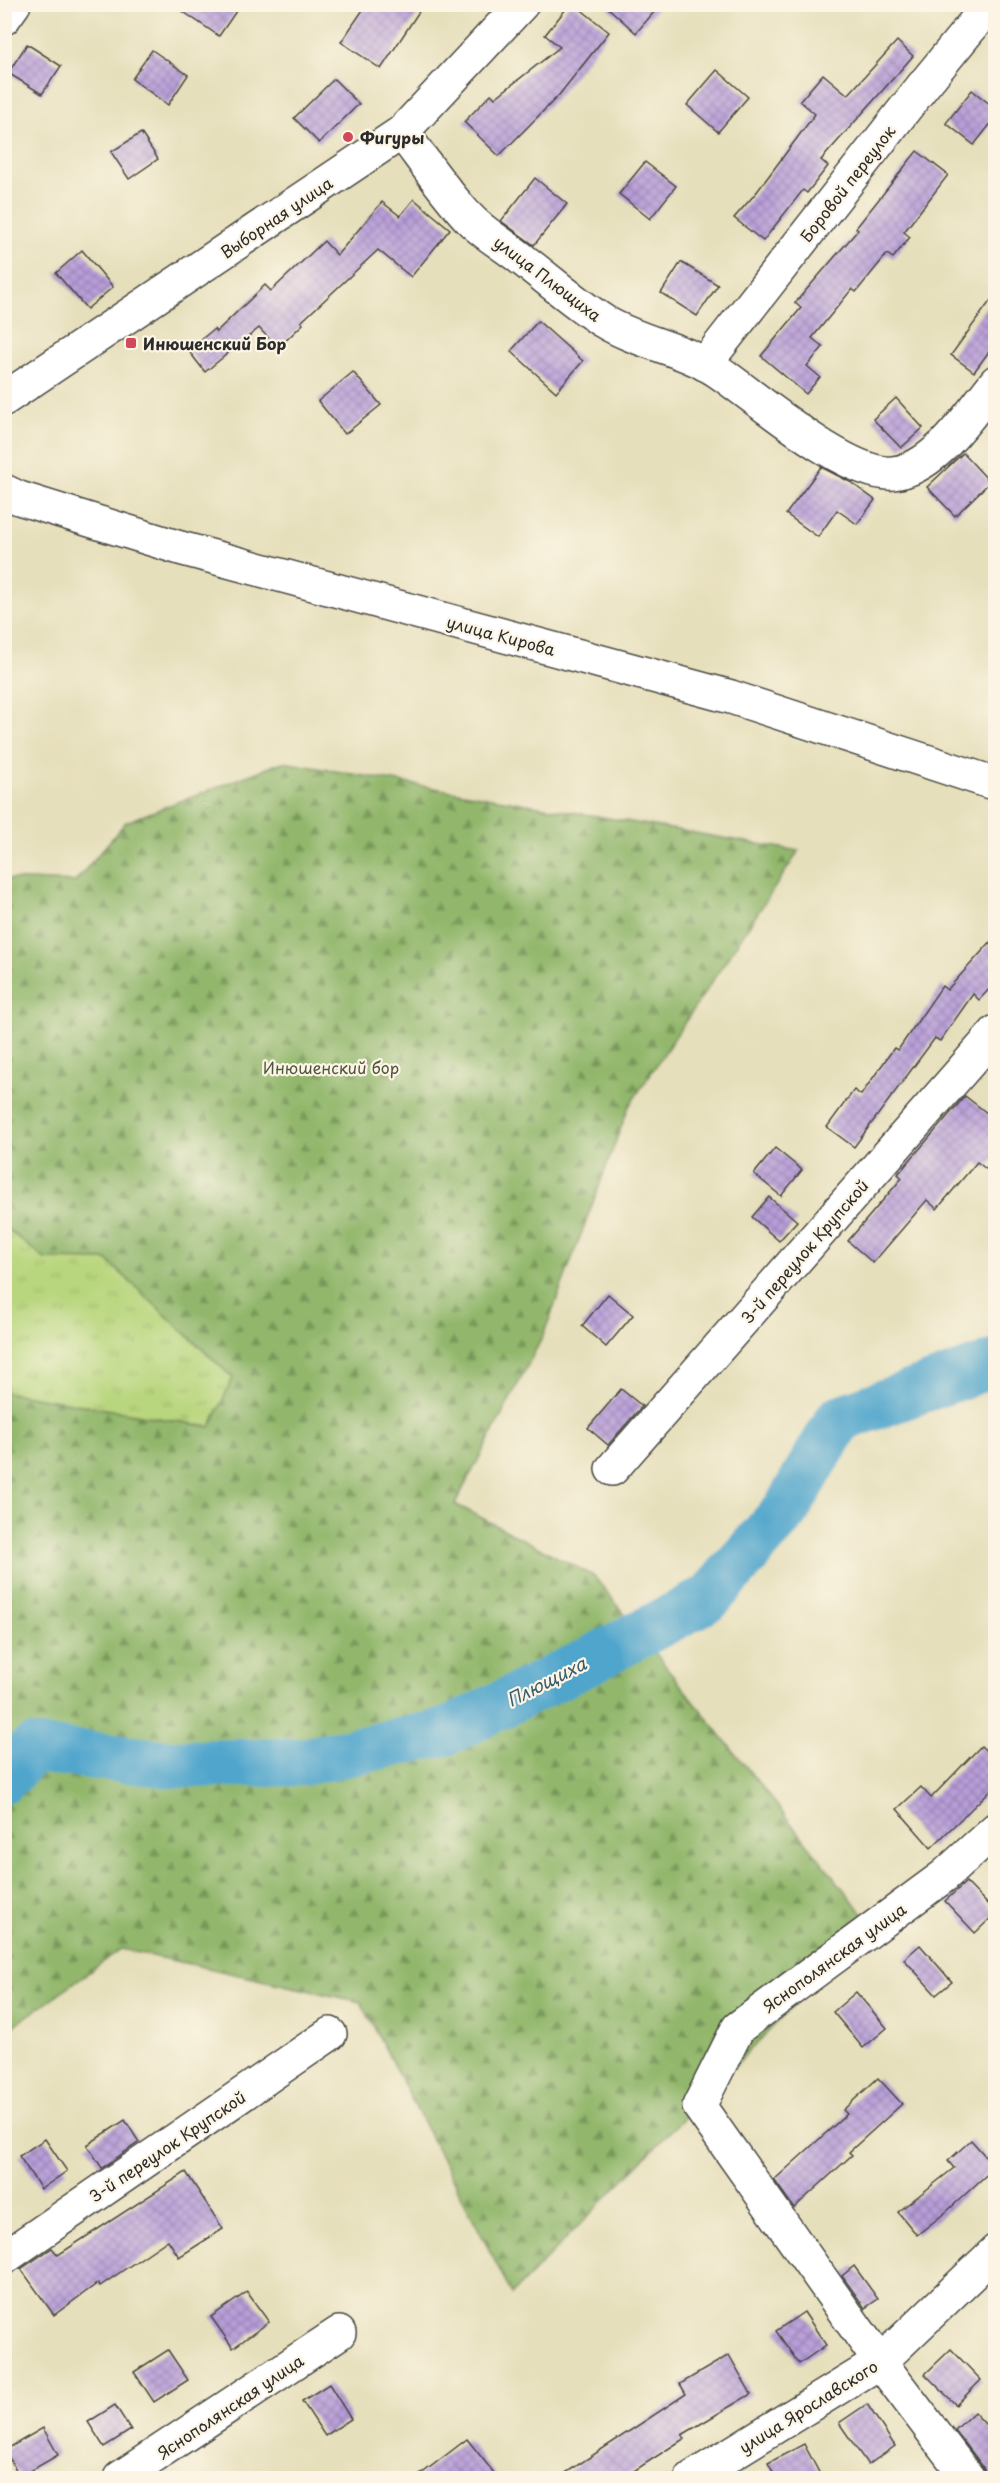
<svg xmlns="http://www.w3.org/2000/svg" width="1000" height="2483" font-family="'Playpen Sans',sans-serif">
	<defs>
		<pattern id="grass-tufts" width="24" height="20" patternUnits="userSpaceOnUse" patternTransform="scale(1.5)"><rect width="24" height="20" fill="#b8d67d"/><path d="M3 7l-1-3M5 7V3M7 7l1-3M15 17l-1-3M17 17v-4M19 17l1-3" fill="none" stroke="#9eb86c"/></pattern>
		<pattern id="forest-firs" width="22" height="20" patternUnits="userSpaceOnUse" patternTransform="scale(1.5)"><rect width="22" height="20" fill="#92b76c"/><path d="M5 1l3.5 6h-7zM16 11l3.5 6h-7z" fill="#779559"/></pattern>
		<pattern id="building-cross-hatch" width="8" height="8" patternUnits="userSpaceOnUse" patternTransform="scale(1.5)"><rect width="8" height="8" fill="#b89ed9"/><path d="M0 0l8 8M0 8l8-8" fill="none" stroke="#9681b0"/></pattern>
	</defs>
	<rect width="100%" height="100%" fill="#fcf5e5"/>
	<filter id="ink" filterUnits="userSpaceOnUse"><feTurbulence type="fractalNoise" baseFrequency=".0167" numOctaves="2"/><feDisplacementMap in="SourceGraphic" scale="12" xChannelSelector="R" yChannelSelector="G"/><feConvolveMatrix kernelMatrix="1 2 1 2 8 2 1 2 1" color-interpolation-filters="sRGB"/></filter>
	<filter id="wash" filterUnits="userSpaceOnUse"><feTurbulence type="fractalNoise" baseFrequency=".008" numOctaves="4" result="noise"/><feDisplacementMap in="SourceGraphic" scale="24" xChannelSelector="R" yChannelSelector="G"/><feGaussianBlur stdDeviation="1.35" result="paint"/><feColorMatrix in="noise" values="0 0 0 0 0 0 0 0 0 0 0 0 0 0 0 0 0 1.4 0 .05"/><feComposite in="paint" operator="in"/></filter>
	<g filter="url(#wash)">
		<rect width="100%" height="100%" fill="#e6dfbb"/>
		<path fill="url(#grass-tufts)" stroke="#728054" stroke-width="1.5" d="M4,1227L45,1259L107,1260L233,1378L211,1427L5,1392Z"/>
		<path fill="url(#forest-firs)" stroke="#5e714c" stroke-width="1.5" d="M283,762L799,851L629,1106L543,1336L455,1504L594,1576L872,1925L512,2294L361,2002L121,1949L5,2032L4,1392L210,1427L233,1378L107,1260L45,1259L5,1227V879L75,882L126,822Z"/>
		<g fill="none" stroke-linecap="round" stroke-linejoin="round">
			<path stroke="#50a5cc" stroke-width="48" d="M4,1779L32,1749L171,1764L302,1762L446,1732L589,1661L709,1598L786,1510L839,1419L996,1363"/>
		</g>
		<g id="blocks">
			<g fill="url(#building-cross-hatch)">
				<path d="M172,4H241L219,36Z"/>
				<path d="M367,4H424L381,69L341,42Z"/>
				<path d="M570,4H574L609,32L559,95L499,156L464,122L491,94L495,98L560,47L545,35Z"/>
				<path d="M604,4H661L636,33Z"/>
				<path d="M897,41L913,56L821,160L828,166L807,193L803,190L763,241L734,218L756,193L815,114L800,101L823,74L848,95Z"/>
				<path d="M27,44L61,66L42,94L8,73Z"/>
				<path d="M152,50L188,75L168,105L132,79Z"/>
				<path d="M717,70L748,97L718,132L687,105Z"/>
				<path d="M334,79L359,104L319,143L294,118Z"/>
				<path d="M972,90L996,109V117L974,145L946,123Z"/>
				<path d="M141,133L158,159L129,179L111,152Z"/>
				<path d="M917,151L948,175L904,232L910,237L893,258L887,254L856,292L852,289L812,338L823,347L807,366L820,377L806,394L761,356L801,308L795,303L858,230L856,228Z"/>
				<path d="M645,162L676,186L650,219L619,194Z"/>
				<path d="M535,178L567,204L534,245L501,221Z"/>
				<path d="M414,199L450,229L411,277L378,250L301,322L303,324L278,348L259,328L205,372L188,350L214,329L216,332L265,285L271,291L324,241L337,255L382,202L400,216Z"/>
				<path d="M82,250L113,287L87,309L56,273Z"/>
				<path d="M681,262L718,285L697,316L661,293Z"/>
				<path d="M996,293V342L974,372L951,355Z"/>
				<path d="M538,321L583,361L556,392L511,351Z"/>
				<path d="M353,372L381,405L345,434L318,401Z"/>
				<path d="M896,398L923,428L901,448L873,419Z"/>
				<path d="M963,453L990,482L955,516L927,487Z"/>
				<path d="M821,467L850,482L875,500L857,524L837,510L818,537L786,514Z"/>
				<path d="M996,936V982L979,1000L973,994L940,1041L935,1038L854,1147L827,1127L854,1090L861,1095L894,1048L898,1050L942,986L947,990Z"/>
				<path d="M965,1096L996,1120V1157L986,1169L977,1162L937,1209L927,1200L873,1263L848,1241L902,1178L898,1174Z"/>
				<path d="M775,1148L802,1170L781,1196L754,1174Z"/>
				<path d="M769,1197L797,1221L779,1241L752,1217Z"/>
				<path d="M608,1294L633,1315L606,1347L582,1326Z"/>
				<path d="M621,1389L642,1406L608,1445L588,1428Z"/>
				<path d="M981,1746L996,1760V1785L931,1848L897,1809L921,1787L931,1798Z"/>
				<path d="M966,1882L996,1913L975,1933L945,1901Z"/>
				<path d="M920,1945L952,1982L936,1995L904,1959Z"/>
				<path d="M856,1992L887,2028L863,2048L833,2012Z"/>
				<path d="M878,2078L902,2104L849,2152L852,2155L794,2208L774,2180L847,2114L843,2110Z"/>
				<path d="M125,2120L139,2142L102,2168L87,2145Z"/>
				<path d="M45,2139L67,2171L41,2189L19,2156Z"/>
				<path d="M971,2140L995,2167L946,2212L917,2235L898,2212L954,2168L948,2161Z"/>
				<path d="M186,2172L223,2229L179,2257L168,2240L100,2286L98,2283L54,2315L21,2269L52,2248L58,2255Z"/>
				<path d="M854,2266L878,2299L865,2308L842,2276Z"/>
				<path d="M247,2292L269,2322L233,2348L211,2317Z"/>
				<path d="M804,2312L826,2345L799,2364L776,2331Z"/>
				<path d="M951,2349L981,2380L956,2405L925,2374Z"/>
				<path d="M168,2350L188,2380L154,2402L134,2372Z"/>
				<path d="M729,2355L751,2394L682,2435L685,2438L623,2478H558L686,2394L680,2384Z"/>
				<path d="M329,2384L351,2419L325,2436L302,2401Z"/>
				<path d="M867,2404L895,2446L868,2465L839,2423Z"/>
				<path d="M115,2405L131,2430L104,2447L88,2422Z"/>
				<path d="M974,2412L996,2436V2478L987,2476L983,2467L955,2430Z"/>
				<path d="M43,2428L58,2455L20,2477L5,2450Z"/>
				<path d="M467,2439L498,2478H416Z"/>
				<path d="M804,2444L822,2478H776L768,2463Z"/>
			</g>
		</g>
	</g>
	<g filter="url(#ink)">
		<use href="#blocks" fill-opacity="0" stroke="#474641" stroke-width="1.5"/>
		<g fill="none" stroke-linecap="round" stroke-linejoin="round">
			<g stroke="#474641" stroke-width="36">
				<g id="minor">
					<path d="M4,18L14,4"/>
					<path d="M402,132C423,160 445,193 469,218C484,234 506,246 523,260C549,280 575,303 603,321C639,343 683,348 719,372C758,399 848,477 893,473C936,469 970,413 996,382"/>
					<path d="M705,364L922,87L990,4"/>
					<path d="M612,1469L996,1032"/>
					<path d="M4,2258L330,2034"/>
					<path d="M120,2478L339,2333"/>
					<path d="M692,2478L880,2362L996,2251"/>
					<path d="M968,2478L880,2362L699,2106L738,2028L944,1876L996,1829"/>
				</g>
			</g>
			<g stroke="#474641" stroke-width="36">
				<g id="major">
					<path d="M4,399L402,132L522,4"/>
					<path d="M4,491L19,498L180,548L731,697L996,784"/>
				</g>
			</g>
			<use href="#minor" stroke="#fff" stroke-width="33"/>
			<use href="#major" stroke="#fff" stroke-width="33"/>
		</g>
	</g>
	<g fill="#d1495b" stroke="#fcf5e5" stroke-width="2">
		<circle cx="348" cy="137" r="6"/>
		<rect x="125" y="337" width="12" height="12" rx="3"/>
	</g>
	<g text-anchor="middle" dominant-baseline="central" stroke-width="4.5" stroke-linejoin="round" paint-order="stroke">
		<g font-size="16" font-weight="bold" fill="#2b2b2b" stroke="#fcf5e5" text-anchor="start">
			<text x="360" y="137">Фигуры</text>
			<text x="143" y="343">Инюшенский Бор</text>
		</g>
		<g font-size="16" fill="#2b2b2b" stroke="#fcf5e5">
			<text transform="translate(847 183) rotate(-52)">Боровой переулок</text>
			<text transform="translate(276 217) rotate(-34)">Выборная улица</text>
			<text transform="translate(548 278) rotate(37)">улица Плющиха</text>
			<text transform="translate(501 635) rotate(15)">улица Кирова</text>
			<text transform="translate(804 1251) rotate(-49)">3-й переулок Крупской</text>
			<text transform="translate(834 1957) rotate(-36)">Яснополянская улица</text>
			<text transform="translate(167 2146) rotate(-34)">3-й переулок Крупской</text>
			<text transform="translate(230 2406) rotate(-34)">Яснополянская улица</text>
			<text transform="translate(808 2406) rotate(-32)">улица Ярославского</text>
		</g>
		<g font-size="16" fill="#4e5640" stroke="#fcf5e5">
			<text x="331" y="1067">Инюшенский бор</text>
		</g>
		<g font-size="18" font-style="italic" fill="#3a5c6b" stroke="#fcf5e5">
			<text transform="translate(546 1681) rotate(-27)">Плющиха</text>
		</g>
	</g>
	<rect width="1000" height="2483" fill="none" stroke="#fcf5e5" stroke-width="24"/>
</svg>
